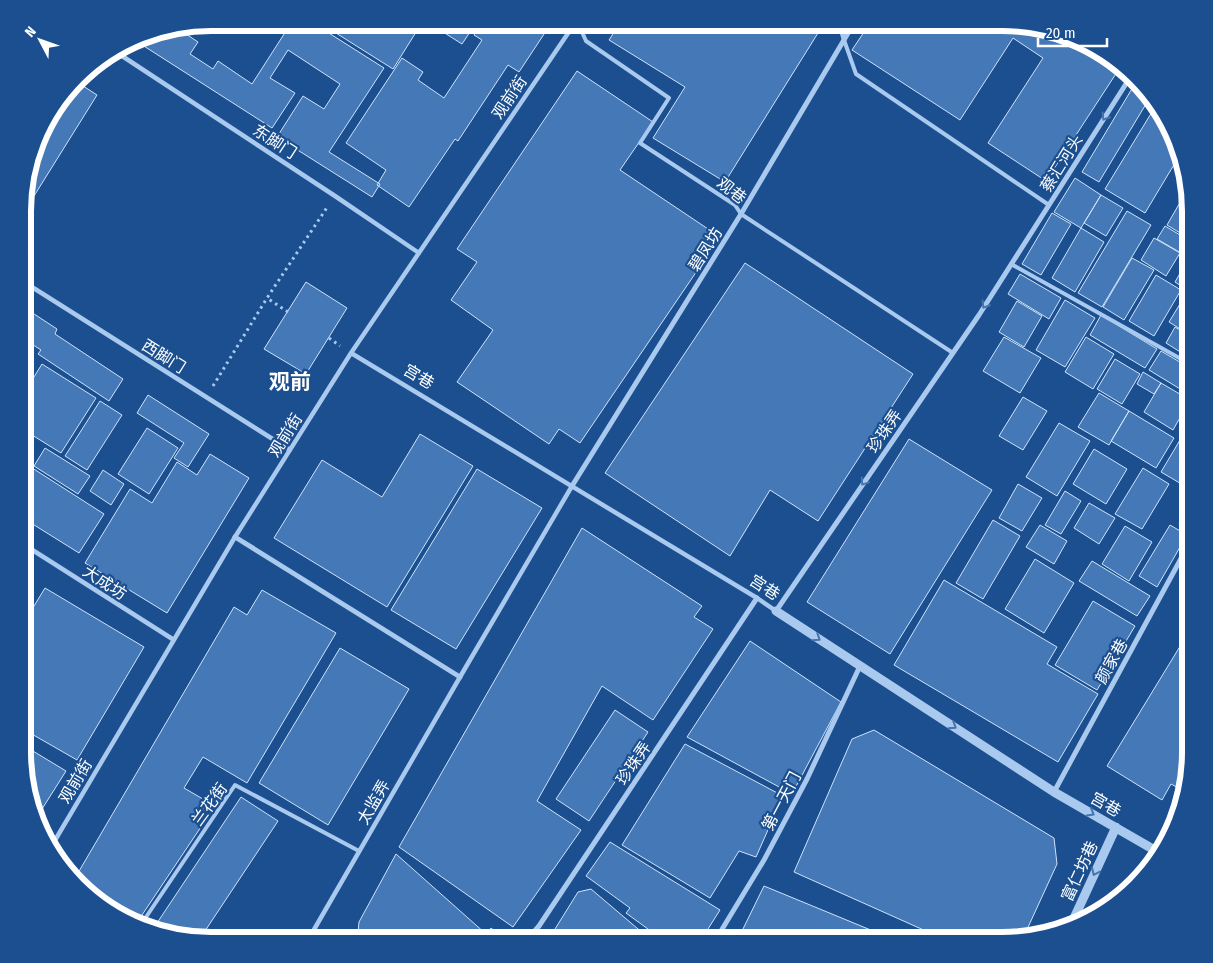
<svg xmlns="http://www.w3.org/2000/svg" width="1213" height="963" font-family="'Fira Sans Condensed','Noto Sans SC',sans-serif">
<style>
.building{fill:#4478b7;stroke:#cfe3fa}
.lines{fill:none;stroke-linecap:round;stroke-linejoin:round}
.path{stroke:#a9c9ee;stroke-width:3;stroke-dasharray:2.5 4;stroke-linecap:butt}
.service{stroke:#a9c9ee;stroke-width:4}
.pedestrian{stroke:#a9c9ee;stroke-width:4.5}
.minor{stroke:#a9c9ee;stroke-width:5}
.tertiary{stroke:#a9c9ee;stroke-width:9}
.oneway{stroke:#4674ac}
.labels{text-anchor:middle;stroke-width:4.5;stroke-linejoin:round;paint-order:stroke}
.street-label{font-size:16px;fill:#fff;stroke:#1b4f8f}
.district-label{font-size:21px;font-weight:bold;fill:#fff;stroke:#1b4f8f}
.rim{fill:none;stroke:#fff;stroke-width:6}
</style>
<rect width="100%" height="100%" fill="#1b4f8f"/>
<path class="building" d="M273 23H313L384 68 329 152 380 184 372 197 277 137 303 96 324 109 340 84 288 50 270 78 295 93 272 128 136 41 150 33 177 28 198 42 190 54 213 69 218 61 252 84 286 31Z
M320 23H407L418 29 393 69Z
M449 23H476L462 44 443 32Z
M482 23H546L550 25 519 72 508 65 458 141 455 139 409 207 377 185 386 170 346 143 402 58 423 72 418 80 444 98 482 40 474 35Z
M620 23H801L818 33 725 182 653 138 685 87 609 40Z
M870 23H1014L1074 37 1121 66 1046 181 988 143 1043 58 1013 38 960 120 852 50Z
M577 71 653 122 620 170 720 237 580 443 559 429 549 444 457 382 493 330 451 300 477 262 457 249Z
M77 82 97 95 24 212V186L48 117Z
M1136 82 1149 99 1099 182 1082 172Z
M1155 107 1171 128 1178 158 1145 213 1105 189Z
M1075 178 1101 195 1081 228 1054 212Z
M1186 192 1190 211V239L1167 225Z
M1101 195 1123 208 1106 236 1084 223Z
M1127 211 1151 225 1102 307 1078 293Z
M1052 213 1071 224 1041 275 1022 264Z
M1165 226 1190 241V253L1188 257 1157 239Z
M1081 228 1104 242 1075 292 1052 278Z
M1154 238 1180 253 1166 276 1141 260Z
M1190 256V292L1175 282Z
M1132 258 1154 270 1124 320 1103 307Z
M745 263 913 374 818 521 770 490 730 556 605 473Z
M1020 274 1061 298 1049 319 1008 294Z
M1156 275 1181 290 1154 336 1129 321Z
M306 282 347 308 306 374 264 349Z
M1186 294 1190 296V335L1169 322Z
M1065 300 1095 318 1065 367 1036 350Z
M1017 301 1042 316 1024 347 999 332Z
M25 308 57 329 55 334 123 379 109 401 38 354 41 350 24 339Z
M1101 315 1157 349 1145 368 1090 335Z
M1175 327 1190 336V346L1185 355 1166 343Z
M1004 337 1041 358 1020 393 983 371Z
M1086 337 1114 354 1093 389 1065 372Z
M1161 351 1190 368V395L1149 370Z
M1115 359 1140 374 1122 404 1097 389Z
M42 364 96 398 61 453 24 430V393Z
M1143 372 1161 383 1154 394 1137 384Z
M1161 383 1190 400 1173 430 1144 412Z
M1099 393 1129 411 1109 445 1078 427Z
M148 395 209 434 188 467 174 458 184 443 137 413Z
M1023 397 1047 411 1023 450 999 436Z
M100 401 122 415 87 470 65 456Z
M1129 411 1174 438 1156 468 1111 441Z
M1059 423 1090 441 1057 496 1026 477Z
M147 428 178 448 149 494 118 474Z
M420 434 473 466 387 607 274 538 322 460 382 497Z
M1183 435 1190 439V489L1161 472Z
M909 439 992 490 890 654 807 602Z
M45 448 90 476 78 494 34 466Z
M1094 449 1127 469 1106 504 1073 484Z
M210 454 249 478 167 613 85 563 130 489 152 503 177 462 197 475Z
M26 464 104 514 79 553 23 518 24 469Z
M1143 468 1169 484 1142 529 1115 514Z
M477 469 542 508 456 649 391 610Z
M103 470 124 484 111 505 90 491Z
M1018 484 1042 498 1022 531 999 518Z
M1065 491 1081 501 1061 534 1045 525Z
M1089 503 1115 518 1099 544 1074 528Z
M1190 505V531L1179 524Z
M993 520 1020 536 983 599 956 583Z
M1040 525 1067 541 1054 564 1026 547Z
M1170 525 1187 535 1157 587 1139 576Z
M1125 526 1152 542 1129 581 1102 564Z
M582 528 702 606 694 617 713 629 653 720 602 686 537 801 581 830 513 927 399 847Z
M1035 559 1074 583 1044 633 1005 609Z
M1092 561 1150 596 1137 616 1079 581Z
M944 580 1057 647 1047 664 1098 694 1058 762 894 665Z
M45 588 144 647 77 760 23 729V624Z
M262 590 336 633 247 783 203 757 184 788 215 806 136 924 87 893 75 878 234 607 247 615Z
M1093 601 1135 626 1097 690 1055 665Z
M1190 630V764L1184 791 1171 784 1162 800 1107 766Z
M750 641 841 702 792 794 687 737Z
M340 648 409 689 328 825 259 783Z
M615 710 648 732 589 821 556 799Z
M874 730 1054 838 1057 864 1024 936 1002 940H946L794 872 852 739Z
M685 744 783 796 756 857 739 851 710 898 622 845Z
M23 745 66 771 37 817 23 764Z
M241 797 278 821 199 940 153 929Z
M610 842 720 910 701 940H663L626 913 630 908 586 876Z
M396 854 486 934 491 928 506 940H360L358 933 359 922Z
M764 886 895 940H756L742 931Z
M591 889 651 940H546L555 929 578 892Z"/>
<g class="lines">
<path class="path" d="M288 312 267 298 328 206
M329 338 340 346
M213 386 267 298"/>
<path class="service" d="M578 23 586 41 669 98 640 143 735 205 741 214 953 353
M844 40 856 74 1049 205
M1011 264 1190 364
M1182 556 1190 561
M140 926 235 785 359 851
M721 931 736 940"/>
<path class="pedestrian" d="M834 23 840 26 844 40
M116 52 335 196 419 253
M24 282 290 450
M351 353 757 598 776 611
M23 544 174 640
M51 847 235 537 351 353 575 23
M308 940 460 677 572 486
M713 940 721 931"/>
<path class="minor" d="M572 486 741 214 854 23
M235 537 460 677
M776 611 979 315 1131 76
M1054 792 1190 542
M721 931 764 860 807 779 860 666
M527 940 539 926 757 598"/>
<path class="tertiary" d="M776 611 1054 792 1158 852
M1070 927 1116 827"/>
</g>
<defs><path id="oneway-chevron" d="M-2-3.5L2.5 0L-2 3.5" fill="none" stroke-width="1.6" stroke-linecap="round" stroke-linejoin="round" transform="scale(1.25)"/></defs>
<g class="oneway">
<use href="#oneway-chevron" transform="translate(1105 117) rotate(122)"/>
<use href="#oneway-chevron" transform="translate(985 305) rotate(122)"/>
<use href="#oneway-chevron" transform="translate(864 482) rotate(124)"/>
<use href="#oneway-chevron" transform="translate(817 638) rotate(33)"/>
<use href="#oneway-chevron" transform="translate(953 726) rotate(33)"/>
<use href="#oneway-chevron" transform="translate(1091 813) rotate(30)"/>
<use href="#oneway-chevron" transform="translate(1095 872) rotate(115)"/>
</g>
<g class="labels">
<g class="street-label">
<text transform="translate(509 97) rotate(-56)" y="6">观前街</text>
<text transform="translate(275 141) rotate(33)" y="6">东脚门</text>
<text transform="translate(1061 163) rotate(-58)" y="6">蔡汇河头</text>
<text transform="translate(732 190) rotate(38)" y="6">观巷</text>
<text transform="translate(705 249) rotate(-58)" y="6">碧凤坊</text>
<text transform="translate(164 356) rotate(32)" y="6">西脚门</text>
<text transform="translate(419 376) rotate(31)" y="6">宫巷</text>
<text transform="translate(884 431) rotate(-56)" y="6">珍珠弄</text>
<text transform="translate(285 435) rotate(-58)" y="6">观前街</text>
<text transform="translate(105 582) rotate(33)" y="6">大成坊</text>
<text transform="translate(765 587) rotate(33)" y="6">宫巷</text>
<text transform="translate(1111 661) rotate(-61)" y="6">颜家巷</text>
<text transform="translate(633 763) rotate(-56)" y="6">珍珠弄</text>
<text transform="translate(75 781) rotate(-59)" y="6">观前街</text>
<text transform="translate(781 801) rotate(-62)" y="6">第一天门</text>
<text transform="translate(373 802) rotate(-60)" y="6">太监弄</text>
<text transform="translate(209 804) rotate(-54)" y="6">兰花街</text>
<text transform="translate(1106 804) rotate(30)" y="6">宫巷</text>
<text transform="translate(1079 871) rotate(-65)" y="6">富仁坊巷</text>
</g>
<g class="district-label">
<text x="290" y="389">观前</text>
</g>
</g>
<path d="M0 0H1213V963H0ZM211 31H1002A180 180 0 0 1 1182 211V752A180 180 0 0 1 1002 932H211A180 180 0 0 1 31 752V211A180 180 0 0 1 211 31Z" fill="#1b4f8f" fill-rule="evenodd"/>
<path class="rim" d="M211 31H1002A180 180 0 0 1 1182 211V752A180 180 0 0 1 1002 932H211A180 180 0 0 1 31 752V211A180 180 0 0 1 211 31Z"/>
<g transform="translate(40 40) rotate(311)" stroke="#1b4f8f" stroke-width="4" paint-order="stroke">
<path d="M0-4L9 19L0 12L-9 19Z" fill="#ffffff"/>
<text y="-8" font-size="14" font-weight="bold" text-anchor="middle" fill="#ffffff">N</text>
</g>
<path d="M1038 38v8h69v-8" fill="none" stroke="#ffffff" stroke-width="2.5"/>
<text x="1046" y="38" font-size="15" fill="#ffffff" stroke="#1b4f8f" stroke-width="4" paint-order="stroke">20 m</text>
</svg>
